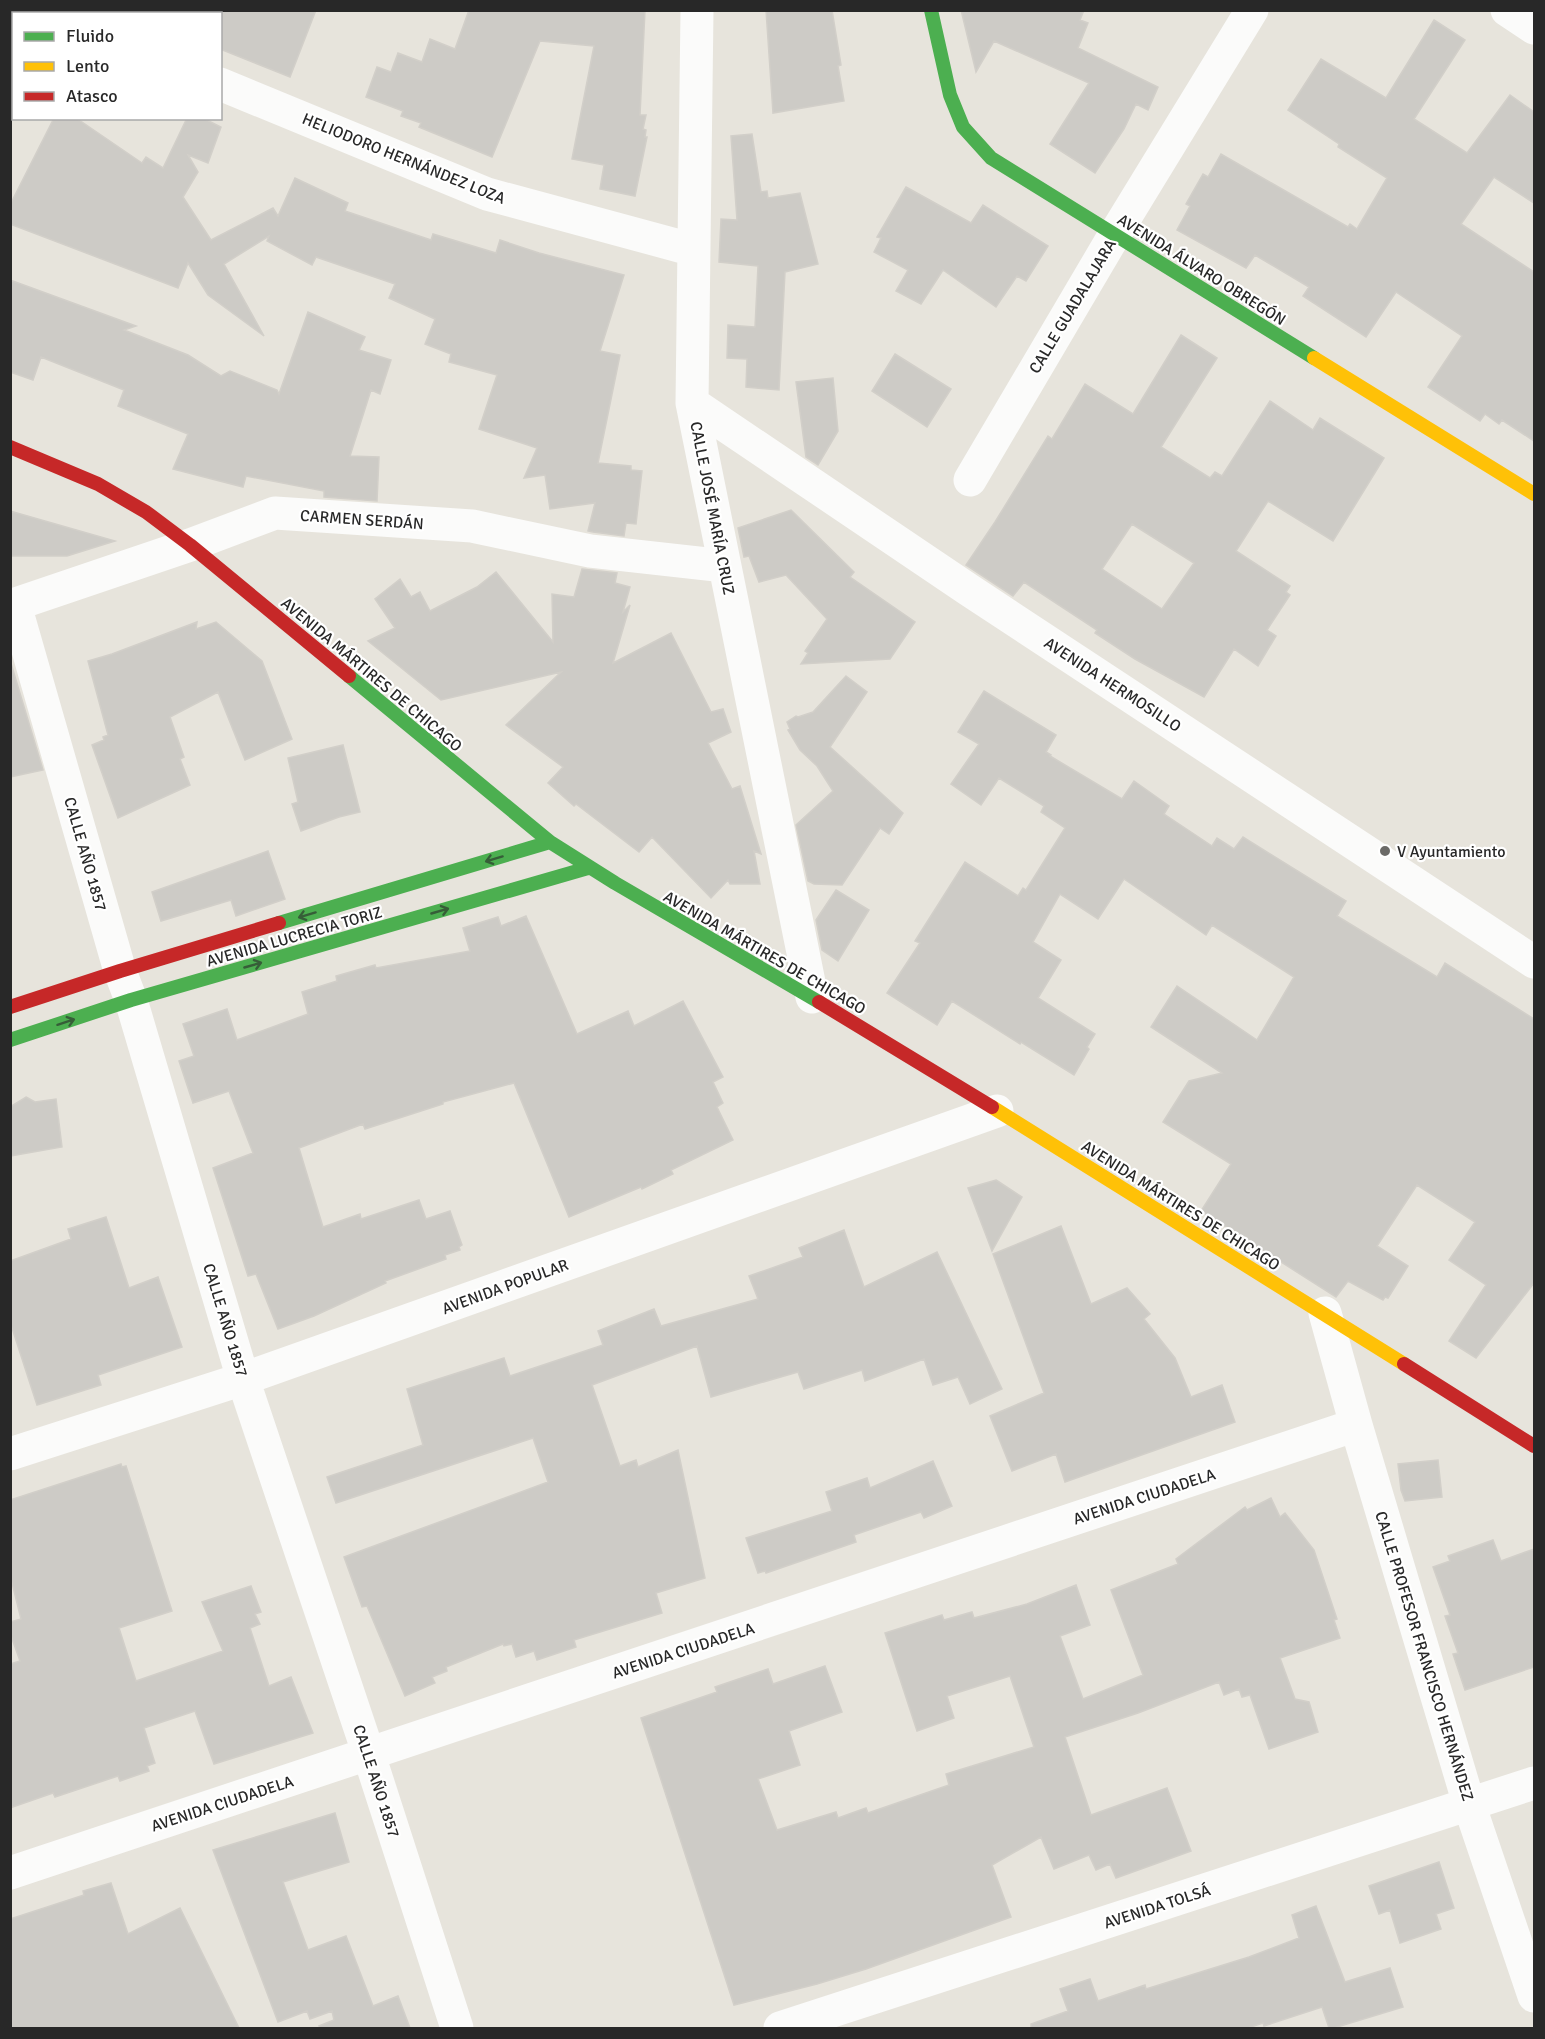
<svg xmlns="http://www.w3.org/2000/svg" width="1545" height="2039" font-family="Signika,sans-serif">
<style>
.building{fill:#cdcbc6;stroke:#d2cfc9;stroke-width:1.5;fill-rule:evenodd}
.lines{fill:none;stroke-linecap:round;stroke-linejoin:round}
.street{stroke:#fbfbfa;stroke-width:33}
.fast{stroke:#4caf50;stroke-width:14}
.slow{stroke:#ffc107;stroke-width:14}
.jam{stroke:#c62828;stroke-width:14}
.oneway{stroke:#365e38}
.poi-dot{fill:#6b6a67;stroke:#fff;stroke-width:2}
.labels{text-anchor:middle;stroke-width:4.5;stroke-linejoin:round;paint-order:stroke}
.street-label{font-size:16px;fill:#282828;stroke:#fff}
.poi-label{font-size:16px;fill:#282828;stroke:#fff;text-anchor:start}
</style>
<rect width="100%" height="100%" fill="#e7e4dc"/>
<path class="building" d="M220 10H316L290 77 220 49Z
M469 10H645L640 115H646L643 129 646 130 645 137H647L635 196 600 189 604 165 572 159 594 46 540 41 492 157 419 127 421 123 401 116 403 111 366 97 377 67 391 72 398 53 422 62 430 39 455 49Z
M766 10H832L841 65 838 66 844 101 773 113Z
M961 10H1084L1080 20 1088 23 1078 48 1158 87 1148 110 1136 104 1124 129 1095 173 1050 144 1089 83 994 41 976 72Z
M1434 20 1465 40 1414 119 1467 153 1510 95 1534 112V203L1494 177 1461 224 1534 272V441L1502 420 1499 424 1485 414 1480 421 1428 387 1462 336 1396 292 1366 337 1303 296 1309 287 1255 255 1246 268 1177 230 1190 206 1186 204 1203 174 1208 177 1221 154 1348 227 1350 224 1357 229 1387 178 1338 147 1339 144 1288 110 1321 59 1386 98Z
M54 118H76L142 163 146 157 163 168 187 118H203L221 127 208 163 188 155 198 172 183 197 211 240 273 208 278 216 295 178 348 203 345 211 431 240 433 234 496 253 500 240 539 253 624 275 600 351 620 355 598 463 631 466V470L642 471 636 524 626 523 624 536 593 532 588 531 595 503 550 509 545 475 524 478 537 448 479 429 497 375 449 362 451 354 425 344 435 319 389 298 395 284 316 257 312 265 267 241 269 236 224 264 264 336 208 295 188 263 178 288 10 224V205Z
M752 134 761 192 767 191 768 198 800 193 818 264 785 272 779 390 746 387 747 359 727 358 728 325 755 327 758 266 719 262 721 219 737 220 731 136Z
M906 187 971 223 983 205 1048 246 1026 281 1017 276 996 307 943 270 921 304 896 291 908 270 874 252 881 238 877 237Z
M10 280 136 326 124 330 188 355 221 376 230 371 277 390 279 394 308 312 365 337 359 350 391 360 380 394 371 390 350 456 379 457 377 501 324 497V491L246 476 243 487 173 469 188 434 118 406 124 390 41 357 33 380 10 372Z
M1181 335 1217 358 1161 447 1210 478 1215 472 1222 476 1270 401 1313 430 1320 418 1384 458 1333 541 1268 501 1236 551 1290 586 1286 592 1290 595 1267 630 1276 636 1258 666 1234 649 1204 697 1135 659 1095 633 1097 630 1024 582 1013 596 966 565 995 522 1048 436 1052 439 1085 384 1133 414ZM1132 524 1194 563 1162 609 1102 569Z
M895 354 951 389 927 427 872 391Z
M833 378 838 431 818 465 806 457 796 382Z
M791 510 854 572 850 577 915 622 890 659 801 664 808 653 805 651 827 619 786 575 759 582 749 556 744 557 738 528Z
M10 511 115 541 67 556H10Z
M582 569 617 573 615 583 630 587 623 612 630 605 613 663 671 633 711 712 723 709 731 732 708 743 732 789 740 786 761 854 754 851 760 884H730L728 880 711 898 652 837 639 852 576 804 574 806 548 783 563 767 506 725 561 672 441 700 368 641 395 628 375 599 400 579 411 597 420 592 430 611 477 587 496 572 553 642 552 594 574 597Z
M197 622 196 629 216 622 262 661 292 739 245 760 218 692 170 717 184 757 180 759 190 785 118 818 92 745 104 740 103 737 108 735 88 661 112 654Z
M10 660 43 770 10 777Z
M846 676 867 692 830 747 903 813 889 834 880 828 842 885 814 884 808 881 796 825 833 791 817 766 800 750 788 730 790 729 787 722 796 716 798 717 813 712Z
M984 691 1056 735 1046 752 1051 755 1050 756 1122 799 1134 781 1169 806 1164 814 1212 846 1217 838 1234 849 1243 837 1346 901 1337 916 1437 977 1445 963 1534 1019V1283L1476 1358 1449 1341 1486 1285 1449 1260 1475 1222 1417 1185 1377 1246 1408 1266 1388 1298 1385 1297 1383 1300 1348 1281 1336 1297 1201 1211 1231 1164 1163 1122 1189 1081 1222 1073 1151 1027 1177 986 1257 1040 1294 977 1212 925 1206 935 1124 879 1098 919 1060 894 1033 942 1061 960 1038 998 1095 1034 1087 1047 1089 1049 1074 1075 1021 1042 1020 1044 952 1001 937 1025 887 993 920 943 915 941 965 862 1018 896 1023 888 1026 890 1065 828 1041 812 1044 806 999 778 981 805 951 784 979 744 958 732Z
M343 745 360 812 339 817 301 831 292 804 298 802 288 758Z
M268 851 285 899 236 916 231 900 161 921 152 892Z
M836 890 869 910 838 961 822 950 816 920Z
M526 916 577 1034 628 1011 634 1026 683 1001 723 1077 713 1082 723 1103 717 1107 733 1140 671 1170 673 1174 642 1189 641 1187 569 1217 514 1083 443 1102V1104L365 1129 363 1124 299 1148 323 1227 360 1214 361 1219 419 1200 426 1219 450 1211 462 1245 459 1247 460 1250 445 1255 446 1259 385 1281 386 1283 314 1316 278 1329 256 1274 248 1276 213 1168 253 1153 229 1091 193 1103 179 1061 194 1056 183 1024 227 1009 237 1040 308 1014 302 992 337 981 336 976 375 965 376 968 470 951 463 928 498 917 501 926Z
M26 1097 35 1102 56 1099 62 1147 10 1156V1107Z
M996 1180 1022 1197 992 1251 968 1188Z
M106 1217 129 1288 158 1277 182 1347 98 1375 101 1385 37 1405 10 1322V1261L71 1239 68 1229Z
M1061 1226 1091 1304 1127 1288 1150 1314 1144 1319 1175 1358 1191 1397 1222 1385 1235 1422 1065 1482 1056 1454 1012 1471 990 1416 1044 1393 993 1254Z
M844 1230 864 1287 937 1252 1002 1389 970 1404 958 1377 933 1385 924 1359 865 1381 862 1370 804 1389 798 1372 711 1397 697 1346 592 1385 620 1466 636 1460 638 1467 678 1450 705 1578 656 1593 662 1613 574 1640 576 1647 537 1660 534 1651 516 1657 512 1644 504 1646 503 1644 446 1667 447 1671 432 1677 435 1683 405 1696 367 1606 362 1607 344 1557 548 1482 533 1438 336 1503 327 1477 423 1445 407 1389 504 1358 510 1376 603 1345 598 1331 654 1309 661 1326 758 1299 749 1276 803 1257 799 1248Z
M1438 1460 1442 1497 1405 1501 1401 1490 1398 1464Z
M933 1461 952 1506 924 1518 921 1512 854 1535 856 1542 766 1573 765 1571 758 1573 746 1538 832 1511 826 1492 867 1478 870 1488Z
M121 1464 122 1467 126 1466 172 1611 119 1628 136 1681 223 1651 202 1602 251 1586 261 1612 255 1614 260 1624 250 1628 269 1686 291 1677 313 1733 214 1764 195 1711 144 1728 155 1763 147 1766 149 1771 120 1781 118 1776 55 1797 53 1793 10 1808V1664L20 1661 10 1633V1622L21 1619 10 1575V1500Z
M1271 1498 1280 1517 1285 1513 1314 1550 1337 1619 1334 1620 1340 1638 1280 1658 1295 1699 1309 1702 1318 1732 1269 1749 1250 1695 1242 1697 1239 1689 1224 1695 1219 1682 1138 1713 1065 1737 1091 1815 1167 1788 1191 1851 1116 1878 1110 1864 1096 1870 1089 1855 1054 1869 1041 1837 992 1865 1011 1917 866 1969 817 1984 734 2005 641 1718 717 1692 715 1687 768 1669 773 1684 825 1666 842 1712 789 1731 800 1765 758 1779 777 1830 836 1812 838 1818 866 1808 868 1813 949 1785 946 1774 1034 1747 1010 1676 947 1696 954 1718 917 1731 885 1633 942 1615 944 1620 972 1612 974 1618 1027 1604 1076 1585 1090 1625 1060 1636 1083 1699 1143 1675 1111 1590 1178 1564 1176 1559 1245 1507 1247 1510Z
M1493 1540 1501 1561 1534 1549V1667L1465 1690 1453 1654 1458 1653 1445 1616 1450 1615 1433 1567 1450 1561 1448 1556Z
M335 1813 349 1862 283 1882 308 1950 346 1936 373 2006 398 1996 410 2028H320L319 2026 334 2020 332 2011 310 2019 307 2011 278 2022 213 1850Z
M1439 1862 1454 1908 1436 1914 1441 1929 1400 1943 1390 1910 1379 1914 1369 1886Z
M111 1883 128 1934 180 1908 239 2028H10V1919L84 1895 83 1891Z
M1316 1906 1345 1982 1390 1968 1403 2007 1334 2028H1329L1322 2007 1264 2026 1263 2023 1248 2028H1031V2024L1068 2011 1060 1989 1090 1979 1098 2001 1145 1985 1146 1989 1249 1957 1299 1938 1292 1915Z"/>
<g class="lines">
<path class="street" d="M45 10 52 14
M697 10 692 403 812 997
M1507 10 1534 28
M220 84 487 194 694 250
M692 403 969 590 1534 962
M970 480 1115 234 1252 10
M15 605 120 971 131 1000 243 1379 369 1755 457 2028
M10 606 190 545 275 513 472 526 590 551 725 566
M1325 1313 1356 1425 1469 1804 1534 1996
M10 1454 243 1379 997 1111
M10 1873 1356 1425
M780 2028 1534 1783"/>
<path class="fast" d="M931 10 950 95 963 127 991 158 1314 358
M349 676 550 842 615 883 819 1002
M279 923 550 842
M10 1040 131 1000 588 868"/>
<path class="slow" d="M1314 358 1534 494
M992 1107 1404 1364"/>
<path class="jam" d="M10 447 98 484 146 512 190 545 349 676
M819 1002 992 1107
M10 1007 120 971 279 923
M1404 1364 1534 1446"/>
</g>
<defs><path id="oneway-shaft" d="M-6 0H5M1.5-3L5.5 0L1.5 3" fill="none" stroke-width="1.6" stroke-linecap="round" stroke-linejoin="round" transform="scale(1.5)"/></defs>
<g class="oneway">
<use href="#oneway-shaft" transform="translate(494 859) rotate(163)"/>
<use href="#oneway-shaft" transform="translate(440 911) rotate(-16)"/>
<use href="#oneway-shaft" transform="translate(307 915) rotate(163)"/>
<use href="#oneway-shaft" transform="translate(253 965) rotate(-16)"/>
<use href="#oneway-shaft" transform="translate(66 1022) rotate(-18)"/>
</g>
<circle class="poi-dot" cx="1385" cy="851" r="6"/>
<g class="labels">
<g class="street-label">
<text transform="translate(404 158) rotate(22)" y="6">HELIODORO HERNÁNDEZ LOZA</text>
<text transform="translate(1202 269) rotate(32)" y="6">AVENIDA ÁLVARO OBREGÓN</text>
<text transform="translate(1072 306) rotate(-59)" y="6">CALLE GUADALAJARA</text>
<text transform="translate(713 508) rotate(79)" y="6">CALLE JOSÉ MARÍA CRUZ</text>
<text transform="translate(362 519) rotate(4)" y="6">CARMEN SERDÁN</text>
<text transform="translate(372 674) rotate(40)" y="6">AVENIDA MÁRTIRES DE CHICAGO</text>
<text transform="translate(1113 684) rotate(33)" y="6">AVENIDA HERMOSILLO</text>
<text transform="translate(86 854) rotate(74)" y="6">CALLE AÑO 1857</text>
<text transform="translate(294 936) rotate(-16)" y="6">AVENIDA LUCRECIA TORIZ</text>
<text transform="translate(765 952) rotate(30)" y="6">AVENIDA MÁRTIRES DE CHICAGO</text>
<text transform="translate(1181 1205) rotate(32)" y="6">AVENIDA MÁRTIRES DE CHICAGO</text>
<text transform="translate(505 1286) rotate(-20)" y="6">AVENIDA POPULAR</text>
<text transform="translate(226 1320) rotate(73)" y="6">CALLE AÑO 1857</text>
<text transform="translate(1144 1496) rotate(-18)" y="6">AVENIDA CIUDADELA</text>
<text transform="translate(683 1650) rotate(-18)" y="6">AVENIDA CIUDADELA</text>
<text transform="translate(1425 1656) rotate(73)" y="6">CALLE PROFESOR FRANCISCO HERNÁNDEZ</text>
<text transform="translate(377 1781) rotate(72)" y="6">CALLE AÑO 1857</text>
<text transform="translate(222 1803) rotate(-18)" y="6">AVENIDA CIUDADELA</text>
<text transform="translate(1157 1906) rotate(-18)" y="6">AVENIDA TOLSÁ</text>
</g>
<g class="poi-label">
<text x="1397" y="857">V Ayuntamiento</text>
</g>
</g>
<rect width="1545" height="2039" fill="none" stroke="#282828" stroke-width="24"/>
<rect x="12" y="12" width="210" height="108" fill="#ffffff" stroke="#a9a9a9" stroke-width="1.5"/>
<rect x="24" y="32" width="30" height="9" fill="#4caf50" stroke="#a9a9a9" stroke-width="1.5"/>
<text x="66" y="42" font-size="18" fill="#282828">Fluido</text>
<rect x="24" y="62" width="30" height="9" fill="#ffc107" stroke="#a9a9a9" stroke-width="1.5"/>
<text x="66" y="72" font-size="18" fill="#282828">Lento</text>
<rect x="24" y="92" width="30" height="9" fill="#c62828" stroke="#a9a9a9" stroke-width="1.5"/>
<text x="66" y="102" font-size="18" fill="#282828">Atasco</text>
</svg>
